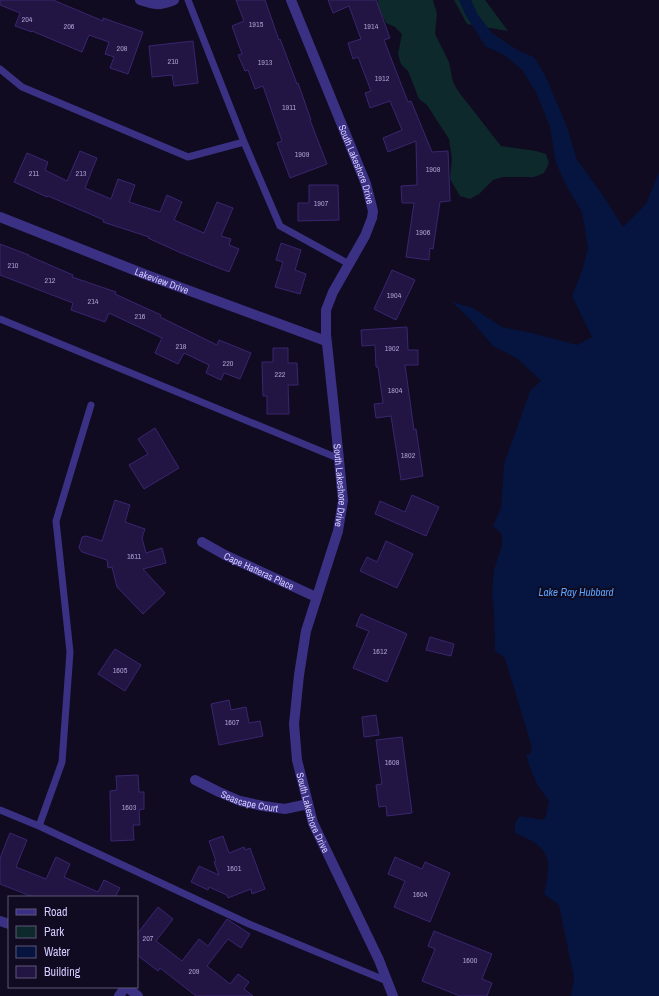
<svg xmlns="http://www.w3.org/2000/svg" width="659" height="996" font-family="'Archivo Narrow',sans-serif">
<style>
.green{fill:#0d292b}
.water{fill:#05153f}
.building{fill:#221543;stroke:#3a2571}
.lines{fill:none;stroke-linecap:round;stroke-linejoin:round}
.service{stroke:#3b3184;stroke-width:7}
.minor{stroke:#3b3184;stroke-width:10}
.labels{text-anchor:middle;stroke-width:4;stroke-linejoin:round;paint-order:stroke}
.number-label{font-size:8px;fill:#a89dd0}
.street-label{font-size:10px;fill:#d4caff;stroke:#100b20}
.water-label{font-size:11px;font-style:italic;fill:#58a4ff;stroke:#100b20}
</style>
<rect width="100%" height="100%" fill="#100b20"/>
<path class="green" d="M378 0H433L437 14 435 34 449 62 453 82 458 91 501 146 536 151 546 154 549 163 544 173 534 177H503L493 180 479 194 470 199 460 196 450 179 452 159 449 139 427 105 419 99 408 71 401 64 398 54 402 34 395 27 386 23 377 5Z
M454 0H485L508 31 467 24Z"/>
<path class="water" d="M459 0H471L478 15 492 33 519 51 534 57 545 75 567 127 577 160 602 194 623 227 646 204 659 172V996H571L574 978 559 905 544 894C548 875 554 855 535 843 529 839 522 836 515 833V823L520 816 543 820 546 816 549 801 538 786 532 773 526 755 530 754 532 748 505 658 495 651 494 610 492 594 494 570 502 545V534L493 526 501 508 504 464 530 391 541 381 518 359 493 346 470 319 452 302 473 308 502 327 532 333 577 345 592 337 572 296 582 271 588 248 582 212 567 187 556 163 550 127 536 92 522 70 504 55 485 46 465 14Z"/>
<path class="building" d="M0 0H53L103 21V18L143 32 128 74 110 68 114 57 105 54 109 42 89 35 82 52 32 31V32L15 26 20 13 0 5Z
M236 0H265L279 40 280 39 297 84 298 83 311 120H310L327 164 290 178 277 143 282 141 263 86 255 89 248 70 245 71 238 55 242 54 232 26 244 21Z
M328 0H376L390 38 384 40 408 102 411 101 432 152 448 151 450 201 440 202 433 249 430 248 429 260 406 257 414 203H402L401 186 417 185 416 141 388 152 383 138 402 130 390 101 370 108 365 93 371 91 358 57 353 59 348 43 361 39 349 6 333 13Z
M193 41 198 83 174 86 172 75 152 77 149 46Z
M80 151 97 158 85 188 111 199 118 179 135 185 129 202 160 212 167 195 182 202 174 220 204 233 217 202 233 208 221 236 231 239 229 245 239 249 229 272 181 253 148 238 149 237 103 222 104 220 48 196 47 197 14 182 27 153 48 162 45 170 67 181Z
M309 185H338L339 220 298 221V203H309Z
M281 243 301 250 295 270 306 274 300 294 275 287 283 262 276 260Z
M0 244 29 255V256L73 275 72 277 116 292 115 294 161 315 160 317 217 345 219 340 251 353 240 379 224 373 221 380 206 373 209 365 184 353 178 364 155 353 162 338 109 313 105 322 71 310 73 303 0 275Z
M392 270 415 280 396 320 374 309Z
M407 327 408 350H418V365H405L414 430 416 429 423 476 401 480 391 416 376 418 374 404 383 403 378 367H376L375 345 362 346 361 330Z
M273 348H288V363H297L298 385H288L289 414H267V396H263L262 362H273Z
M155 428 179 468 144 489 129 465 148 454 138 439Z
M412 495 439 507 426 536 375 514 380 501 405 512Z
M115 500 130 505 125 522 145 529 142 538 146 553 162 548 166 563 143 569 165 593 143 614 117 587 112 567 108 568 107 560 82 552 79 548 82 537 86 536 102 541Z
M386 541 413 554 397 588 360 571 367 557 377 562Z
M361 614 407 634 387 682 353 668 369 631 356 626Z
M430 637 454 644 451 656 426 650Z
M115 649 141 665 125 691 98 674Z
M229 700 231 710 246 707 249 723 260 721 263 736 219 745 211 704Z
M376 715 379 735 364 737 362 717Z
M402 737 412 813 387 816 386 806 379 807 376 785 382 784 376 740Z
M138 775 139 792H144V809L139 810 140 825H133L134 840 111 841 110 791 117 790 116 776Z
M10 833 27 840 16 867 46 879 56 857 70 864 64 877 98 892 104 880 120 888 115 897H33L0 884V858Z
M223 836 229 853 244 847 245 850 250 848 265 889 252 894 251 889 228 898 227 895 209 887 208 890 191 882 199 866 219 875 214 862 216 861 209 841Z
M395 857 422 869 425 862 450 873 430 922 394 907 405 881 388 874Z
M158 907 173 919 156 941 182 961 199 939 208 946 227 919 250 934 241 948 228 939 207 966 230 984 238 974 249 982 244 989 253 996H196L160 968 158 971 137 955V934Z
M434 931 492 954 482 979 492 983 487 996H460L422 981 435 949 428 946Z"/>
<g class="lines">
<path class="service" d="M188 0 244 142 280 226 349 264
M0 69 22 87 188 157 244 142
M0 319 340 459
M0 810 39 826 249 924 387 981
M39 826 62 762 70 652 56 521 91 405"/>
<g class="minor">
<path d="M140 0C155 5 159 6 174 0"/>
<path id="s1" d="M291 0 366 184 373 211 372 218 365 236 333 292 326 310V334L335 419 343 501 338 531 306 631 299 675 294 724 297 760 313 823 379 960 393 996"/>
<path id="s2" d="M0 217 144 274 326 341"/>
<path id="s3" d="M202 542 225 555 316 597"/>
<path id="s4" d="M195 780 219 792 240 801 263 806 285 809 308 804"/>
<path d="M0 921 9 924"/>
<path d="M127 987 138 996"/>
<path d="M119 996 125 987"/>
</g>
</g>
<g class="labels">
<g class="number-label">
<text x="27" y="22">204</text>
<text x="256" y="27">1915</text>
<text x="69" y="29">206</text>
<text x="371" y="29">1914</text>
<text x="122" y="51">208</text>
<text x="173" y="64">210</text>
<text x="265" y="65">1913</text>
<text x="382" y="81">1912</text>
<text x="289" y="110">1911</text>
<text x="302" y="157">1909</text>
<text x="433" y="172">1908</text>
<text x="34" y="176">211</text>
<text x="81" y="176">213</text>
<text x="321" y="206">1907</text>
<text x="423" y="235">1906</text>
<text x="13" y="268">210</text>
<text x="50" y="283">212</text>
<text x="394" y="298">1904</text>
<text x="93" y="304">214</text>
<text x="140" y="319">216</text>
<text x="181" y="349">218</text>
<text x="392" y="351">1902</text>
<text x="228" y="366">220</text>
<text x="280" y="377">222</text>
<text x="395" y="393">1804</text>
<text x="408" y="458">1802</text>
<text x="134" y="559">1611</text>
<text x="380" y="654">1612</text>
<text x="120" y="673">1605</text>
<text x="232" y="725">1607</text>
<text x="392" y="765">1608</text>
<text x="129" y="810">1603</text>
<text x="234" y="871">1601</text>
<text x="420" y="897">1604</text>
<text x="148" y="941">207</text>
<text x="470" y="963">1600</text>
<text x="194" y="974">209</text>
</g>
<g class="street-label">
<text dy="4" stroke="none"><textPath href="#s1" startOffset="177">South Lakeshore Drive</textPath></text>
<text dy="4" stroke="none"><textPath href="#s2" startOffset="174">Lakeview Drive</textPath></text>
<text dy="4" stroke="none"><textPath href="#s1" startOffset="513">South Lakeshore Drive</textPath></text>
<text dy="4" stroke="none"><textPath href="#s3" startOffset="64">Cape Hatteras Place</textPath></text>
<text dy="4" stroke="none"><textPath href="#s4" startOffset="59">Seascape Court</textPath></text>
<text dy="4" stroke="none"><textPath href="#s1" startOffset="849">South Lakeshore Drive</textPath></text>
</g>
<g class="water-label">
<text x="576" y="596">Lake Ray Hubbard</text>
</g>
</g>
<rect x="8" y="896" width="130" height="92" fill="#100b20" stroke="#5e5779"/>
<rect x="16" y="909" width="20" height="6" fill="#3b3184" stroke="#5e5779"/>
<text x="44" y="916" font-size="12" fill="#d4caff">Road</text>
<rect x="16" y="926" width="20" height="12" fill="#0d292b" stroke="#5e5779"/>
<text x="44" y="936" font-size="12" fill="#d4caff">Park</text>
<rect x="16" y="946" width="20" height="12" fill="#05153f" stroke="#5e5779"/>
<text x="44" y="956" font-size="12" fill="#d4caff">Water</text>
<rect x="16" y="966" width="20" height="12" fill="#221543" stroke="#5e5779"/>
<text x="44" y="976" font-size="12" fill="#d4caff">Building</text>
</svg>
